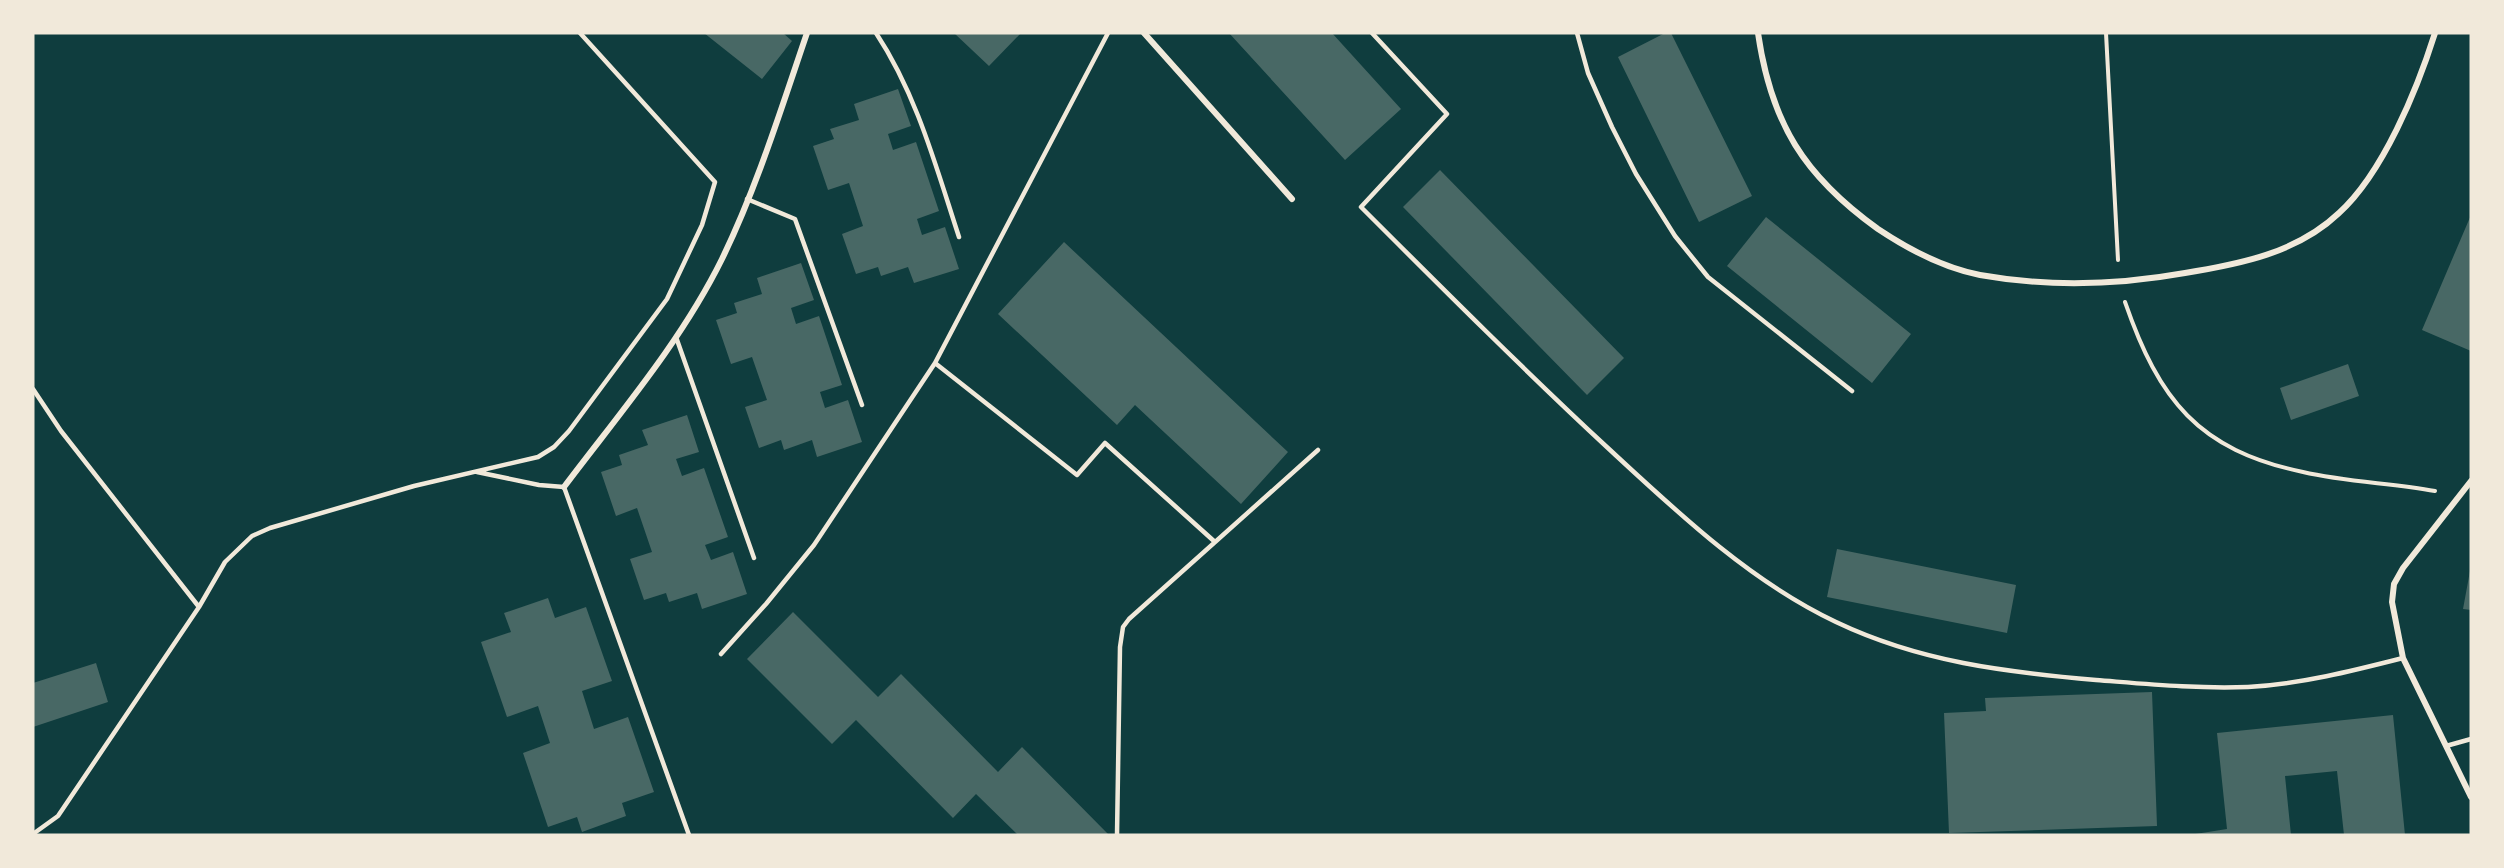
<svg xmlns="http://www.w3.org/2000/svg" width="2504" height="868" font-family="Quicksand,sans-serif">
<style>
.building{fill:#486865}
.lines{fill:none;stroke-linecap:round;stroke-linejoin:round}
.path{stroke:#f1e9da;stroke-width:4}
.service{stroke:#f1e9da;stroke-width:4.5}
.minor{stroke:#f1e9da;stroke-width:6}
</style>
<rect width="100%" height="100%" fill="#0f3d3e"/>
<path class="building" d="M704 33H783L792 41 762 79Z
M954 33H1021L989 66Z
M1229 33H1332L1401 109 1345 160Z
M1665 33H1671L1752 196 1699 222 1618 57Z
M898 89 911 126 888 134 893 150 916 142 939 211 917 219 922 235 945 227 959 269 914 283 908 267 881 276 878 267 856 274 842 234 863 226 849 183 828 190 813 146 834 139 830 129 859 120 854 104Z
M1440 170 1624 358 1587 395 1403 207Z
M2471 215V351L2422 330Z
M1766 217 1911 334 1872 383 1727 266Z
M1064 242 1288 452 1241 504 1135 405 1117 425 998 314Z
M801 263 814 300 791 308 796 324 819 316 842 385 820 392 825 408 848 400 862 442 817 457 812 440 784 450 781 440 759 448 745 407 767 400 752 357 731 364 716 320 737 313 734 303 762 294 757 278Z
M2348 364 2359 396 2291 420 2280 388Z
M687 415 699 452 676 459 682 476 704 468 728 537 705 545 711 560 733 552 747 594 702 609 697 593 669 602 666 593 644 600 630 559 652 552 637 508 616 516 601 472 622 465 619 455 648 445 642 430Z
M1837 549 2016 585 2007 633 1827 597Z
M2470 571H2471V610L2463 609Z
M548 598 555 618 586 607 612 681 582 691 594 729 628 717 654 792 622 803 626 816 582 832 577 817 548 827 523 753 550 743 538 706 507 717 481 642 511 632 504 613Z
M793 612 878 697 901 674 998 772 1022 747 1109 835H1018L976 794 953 818 856 720 832 744 747 659Z
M96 663 108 702 33 727V683Z
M2152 692 2157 826 1949 833 1944 713 1986 711 1985 698Z
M2393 715 2405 835H2344L2337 771 2285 776 2291 835H2189L2227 829 2217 733Z"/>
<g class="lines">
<path class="path" d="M2106 33 2118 260
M2125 302C2159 400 2198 450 2303 472 2346 482 2391 483 2435 491"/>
<path class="service" d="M876 33C917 95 936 167 959 237
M1372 33 1447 114 1361 207C1443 289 1525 371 1609 449 1678 513 1751 582 1836 622 1920 662 2005 672 2096 680 2147 684 2197 689 2248 687 2301 684 2352 671 2403 658
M1577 33 1588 73 1612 127 1636 174 1675 236 1708 277 1852 391
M747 199 795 219 862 405
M676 337 754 558
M935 363 1108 33
M33 389 61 431 199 607
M477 472 539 485 564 487 689 835
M721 654 766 604 814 545 935 363 1077 475 1105 443 1215 542
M2446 746 2471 739
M33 834 58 816 199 607 225 562 252 536 270 528 414 486 538 457 554 447 569 431 667 299 702 225 715 182 580 33
M1117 835 1120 647 1123 627 1129 619 1318 450"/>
<path class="minor" d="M1144 33 1292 199
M1758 33C1771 123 1804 176 1878 229 1908 249 1944 268 1980 275 2047 287 2118 285 2185 273 2240 264 2297 253 2339 213 2383 173 2417 90 2435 33
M2471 481 2403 568 2394 584 2392 602 2403 658 2471 797
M564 487C619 414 681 342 722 259 757 187 781 109 807 33"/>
</g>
<rect width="2504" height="868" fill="none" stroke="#f1e9da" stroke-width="69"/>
</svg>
